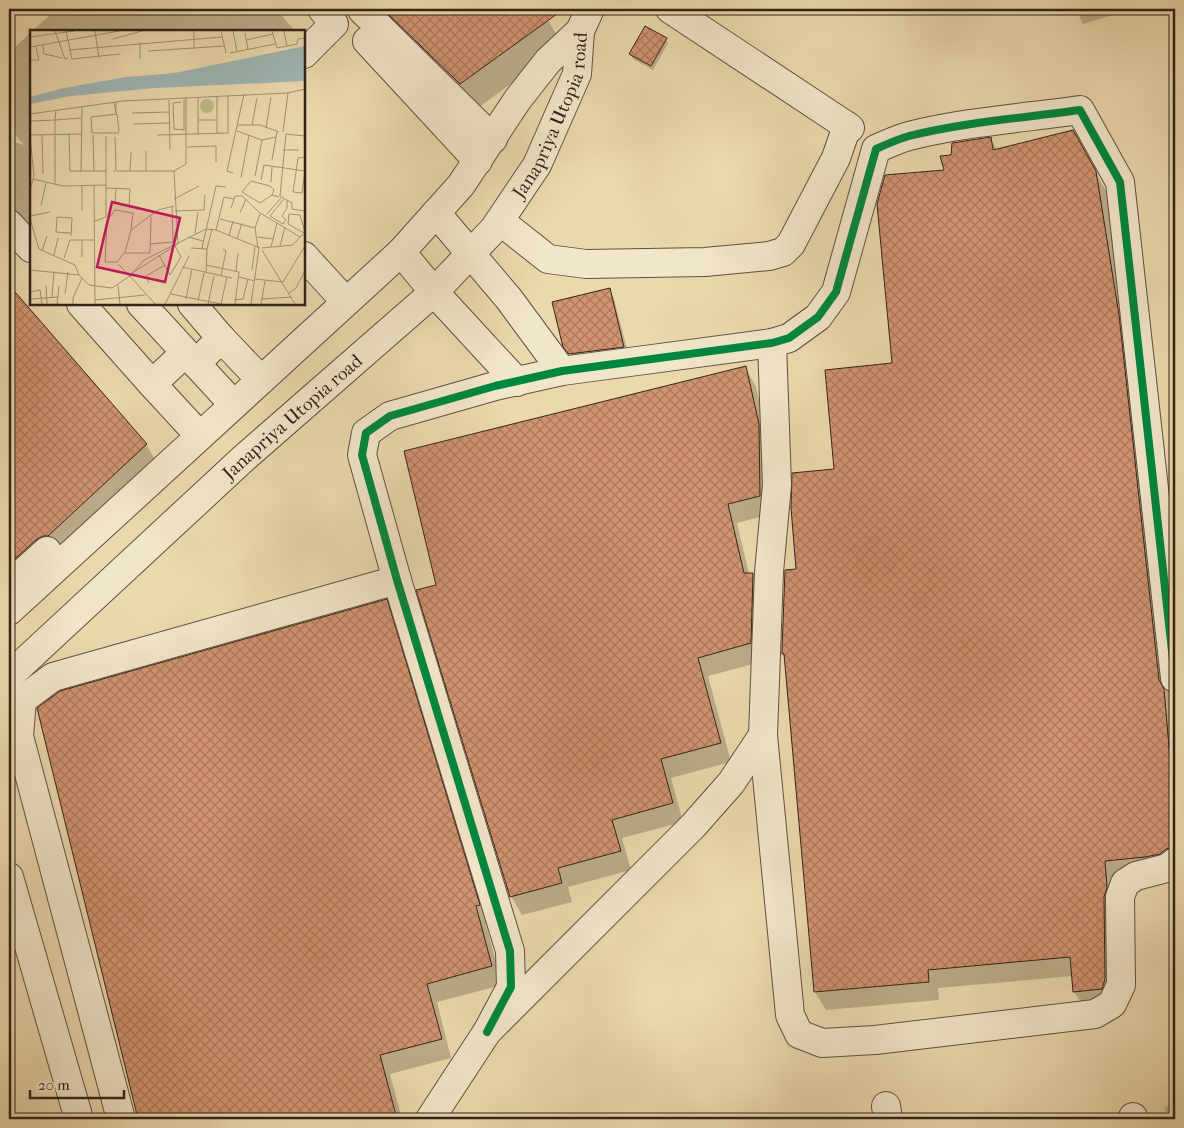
<svg xmlns="http://www.w3.org/2000/svg" width="1184" height="1128" font-family="'IM FELL French Canon',serif">
<style>
.shadow{fill:#0003}
.building{fill:url(#building-cross-hatch);stroke:#32231c}
.lines{fill:none;stroke-linecap:round;stroke-linejoin:round}
.minor-casing{stroke:#605040;stroke-width:30}
.minor{stroke:#f2e6ca;stroke-width:28}
.cycleway-casing{stroke:#f2e6ca;stroke-width:11}
.cycleway{stroke:#00873e;stroke-width:8}
.labels{text-anchor:middle;stroke-width:4;stroke-linejoin:round;paint-order:stroke}
.street-label{font-size:19px;fill:#32231c;stroke:#f2e6ca}
.inset-road{fill:none;stroke:#a19073;stroke-width:1}
.view{fill:#c2185b;fill-opacity:0.15;stroke:#c2185b;stroke-width:2.5}
.inset-edge{fill:none;stroke:#32231c;stroke-width:2.5}
</style>
<defs>
<pattern id="building-cross-hatch" width="8" height="8" patternUnits="userSpaceOnUse" patternTransform="scale(1.25)"><rect width="8" height="8" fill="#d29370"/><path d="M0 0l8 8M0 8l8-8" fill="none" stroke="#ab785b"/></pattern>
</defs>
<rect width="100%" height="100%" fill="#ebd9ad"/>
<filter id="stains"><feTurbulence type="fractalNoise" baseFrequency=".004" numOctaves="4"/><feColorMatrix values="0 0 0 0 .2 0 0 0 0 .09 0 0 0 0 .02 0 0 0 .5 -.17"/></filter>
<radialGradient id="worn" r=".72"><stop offset=".6" stop-color="#630" stop-opacity="0"/><stop offset="1" stop-color="#630" stop-opacity=".3"/></radialGradient>
<path class="shadow" d="M57 9H276L295 31H32Z
M365 9H534L548 20 563 46 475 110Z
M1076 9H1133L1083 24Z
M31 32V236L9 219V140L24 145 9 128V53Z
M666 39 668 43 653 70 633 59 630 54Z
M1073 132 1106 191 1129 335 1170 700 1174 709 1175 722V870L1115 880V999L1085 1010 1074 991 1073 976 938 988 939 1000 826 1010 815 992 786 658 783 654 798 570 835 470 893 365 946 171 952 156 991 138 997 150Z
M9 287 146 444 161 470 9 606Z
M609 289 614 299 629 356H571L565 346Z
M745 368 756 386 769 444 770 514 737 523 749 574H753L763 593 761 662 708 676 731 762 671 778 683 822 622 838 631 870 568 887 572 902 522 915 511 896 438 586Z
M386 601 397 619 489 924H486L502 985 437 1002 451 1058 390 1074 402 1119H139L38 709Z
M1175 1105V1119H1167L1165 1107Z"/>
<path class="building" d="M383 9H564L460 84Z
M645 26 667 38 651 66 629 54Z
M1073 130 1096 171 1119 315 1159 680 1164 689 1175 817V847L1166 849 1160 854 1145 857 1105 861 1107 887 1104 897 1105 979 1102 989 1073 992 1070 957 928 970 929 982 814 992 784 654H782V650L785 570 796 569 791 508 792 473 834 469 825 370 892 363 877 204 885 175 944 170 940 156 951 155 952 143 991 137 993 150Z
M9 285 147 444 48 536H43L37 539 9 564Z
M610 288 624 347 569 354 563 347 552 302Z
M746 366 759 424 760 496 728 504 744 573H753L751 643 698 658 721 743 661 759 673 803 612 820 621 851 558 868 562 883 510 897 416 590 436 585 404 451Z
M387 599 480 905 476 906 492 966 427 984 442 1039 380 1055 397 1119H138L37 708 60 691Z"/>
<g class="lines">
<defs>
<g id="minor">
<path d="M670 9 850 128"/>
<path d="M362 10 493 139"/>
<path d="M367 41 478 161"/>
<path d="M304 54 334 24 322 9"/>
<path d="M436 213 509 299 562 371"/>
<path d="M500 221 548 259 586 264 705 262 769 256 783 252 791 244 836 158 847 126"/>
<path d="M9 224 31 248"/>
<path d="M401 252 434 292 517 382"/>
<path d="M304 256 346 302"/>
<path d="M81 304 152 384 200 436"/>
<path d="M141 304 234 405"/>
<path d="M192 304 221 338 196 364"/>
<path d="M221 338 261 380"/>
<path d="M152 384 185 353"/>
<path d="M9 585 47 551"/>
<path d="M9 611 401 252 461 185 518 99 548 61 580 31"/>
<path id="s1" d="M9 676 244 458 434 292 494 229 537 165 577 74 580 31 590 9"/>
<path d="M763 735 790 1015 799 1034 822 1043 875 1040 1095 1014 1112 1004 1121 985 1120 897 1125 883 1136 876 1167 868 1175 862"/>
<path d="M9 877 79 1119"/>
<path d="M487 1032 511 987 510 951 397 580 362 455 366 433 390 416 495 386 562 371 772 343 789 338 818 317 836 292 876 149C887 144 898 139 909 136 965 122 1023 118 1080 110L1120 182 1175 678"/>
<path d="M886 1106 888 1119"/>
<path d="M1133 1117 1134 1119"/>
<path d="M121 1119 19 736 22 700 53 677 397 580"/>
<path d="M430 1119 487 1032 693 826 731 783 763 735 769 572 777 485 772 343"/>
</g>
</defs>
<use href="#minor" class="minor-casing"/>
<use href="#minor" class="minor"/>
<defs>
<path id="cycleway" d="M487 1032 511 987 510 951 397 580 362 455 366 433 390 416 495 386 562 371 772 343 789 338 818 317 836 292 876 149C887 144 898 139 909 136 965 122 1023 118 1080 110L1120 182 1175 678"/>
</defs>
<use href="#cycleway" class="cycleway-casing"/>
<use href="#cycleway" class="cycleway"/>
</g>
<g class="labels">
<g class="street-label">
<text dy="7" stroke="none"><textPath href="#s1" startOffset="789">Janapriya Utopia road</textPath></text>
<text dy="7" stroke="none"><textPath href="#s1" startOffset="384">Janapriya Utopia road</textPath></text>
</g>
</g>
<g transform="translate(30 30)">
<rect width="275" height="275" fill="#ebd9ad"/>
<path d="M170 76a7 7 0 1 1 14 0a7 7 0 1 1-14 0Z" fill="#bdbe86"/>
<path d="M275 16V51L125 58 41 66 0 74V67L34 58 96 47 145 43Z" fill="#9eb7b5"/>
<path class="inset-road" d="M25 1 35 29 38 28M36 1 42 29 90 24M65 1 69 28M164 1V19M191 1 196 23M203 1 207 21M242 1 247 18 267 14 268 9 275 8M254 1 257 16M215 3 218 20M0 7 44 1M83 9 112 1M216 10 243 4M110 12V29M13 15 14 24 33 28M0 17 89 1M39 20 192 7M118 21 194 16M200 23 245 14M0 30H9L6 17M154 69V100M139 70 140 120M151 72 143 73 144 99 154 100M84 73 86 83V72M26 80 25 90 51 88M86 83 87 84 89 101 88 103H62L61 87 87 84M102 83 140 82M0 84 93 71 258 63 275 59M168 90H186M0 91 25 90V155M103 94 140 93M208 95H230L249 102M222 95 227 68M236 98 241 67M207 101 232 110 246 107M253 102 258 63M187 103V66M39 104 40 141H76M168 104V68M0 105 51 104M12 105 13 144M63 105 64 141M127 105 198 103V65M0 106 4 146 0 160M275 106 256 104 250 166 262 173V179L275 181M85 107 86 140M157 117 186 116V132M253 120H269M116 121V141M242 130 247 102M83 141H144M100 141 101 122M144 141 156 134V68M144 141 148 214M275 141 272 163 263 162 268 128 275 127M51 142 52 76M203 143 197 141 214 64M225 146 232 110M211 148 219 105M3 149 33 156 76 155M231 150 234 135 275 141M241 152 242 137M52 155V180M64 155 65 274M76 158 100 159 99 177M242 165 230 173 212 162 221 151 240 156 244 160 242 165 249 167M144 169 169 156M254 169 240 186 253 194 256 190 252 186 257 178V170M85 173 86 158M11 175 16 153M201 178 205 166H212L230 183 247 193 270 207 275 203M145 181 174 180 175 165M210 183 216 169M237 184 251 168M0 186 20 182M0 189 9 219 45 235 49 245 59 255 82 258 100 246 125 274M190 189 225 198 230 184M65 191 76 187V106M225 198 228 218M101 200 103 183 85 180 77 191 75 232H87L94 223H120L121 187M186 200 194 167 204 169M40 203 26 202 27 187 42 188 41 206M165 203 168 182M274 203 258 194 259 184 270 185 275 202M199 206 203 191M158 207 173 211M228 207 243 209M207 209 212 193M52 210V227M120 214 143 212 142 177M250 216 255 197M241 217 247 193M161 218 177 219M172 218 186 156 196 157M232 218 263 215 270 207M232 220 265 274M12 221 17 206M95 222 101 200 128 180 144 176M24 225 28 208M129 225 140 245 151 227 145 216M34 228 40 210H64M88 234 100 246 114 230 176 199 186 200 230 218M176 235 209 242 205 274M152 237 202 248M0 240 49 245M222 240 225 217M206 241 208 223M102 243 148 214M176 243 177 219 182 199M191 246 196 221 193 219M209 247 225 251M225 249 253 252 275 216M119 253 116 246 135 235M88 255 90 274M16 256 17 274M0 262 10 260 12 274M259 263 266 258 275 241M35 264 38 242M141 264 191 274 197 247M22 267 24 241M0 269 28 267M156 269 162 239M232 269 261 267M65 270 115 265M204 270 213 269 218 249M168 271 174 243M27 274 29 256M43 274V268L52 248M135 274 159 226M178 274 184 246M221 274 229 218M231 274 235 251"/>
<path class="view" d="M82 172 150 188 135 252 67 237Z"/>
<rect width="275" height="275" class="inset-edge"/>
</g>
<rect width="1184" height="1128" fill="none" stroke="#ebd9ad" stroke-width="30"/>
<rect x="10" y="10" width="1164" height="1108" fill="none" stroke="#32231c" stroke-width="2.5"/>
<rect x="15" y="15" width="1154" height="1098" fill="none" stroke="#32231c"/>
<path d="M30 1090v8h94v-8" fill="none" stroke="#32231c" stroke-width="2.5"/>
<text x="38" y="1090" font-size="15" fill="#32231c" stroke="#f2e6ca" stroke-width="4" paint-order="stroke">20 m</text>
<rect width="100%" height="100%" filter="url(#stains)"/>
<rect width="100%" height="100%" fill="url(#worn)"/>
</svg>
